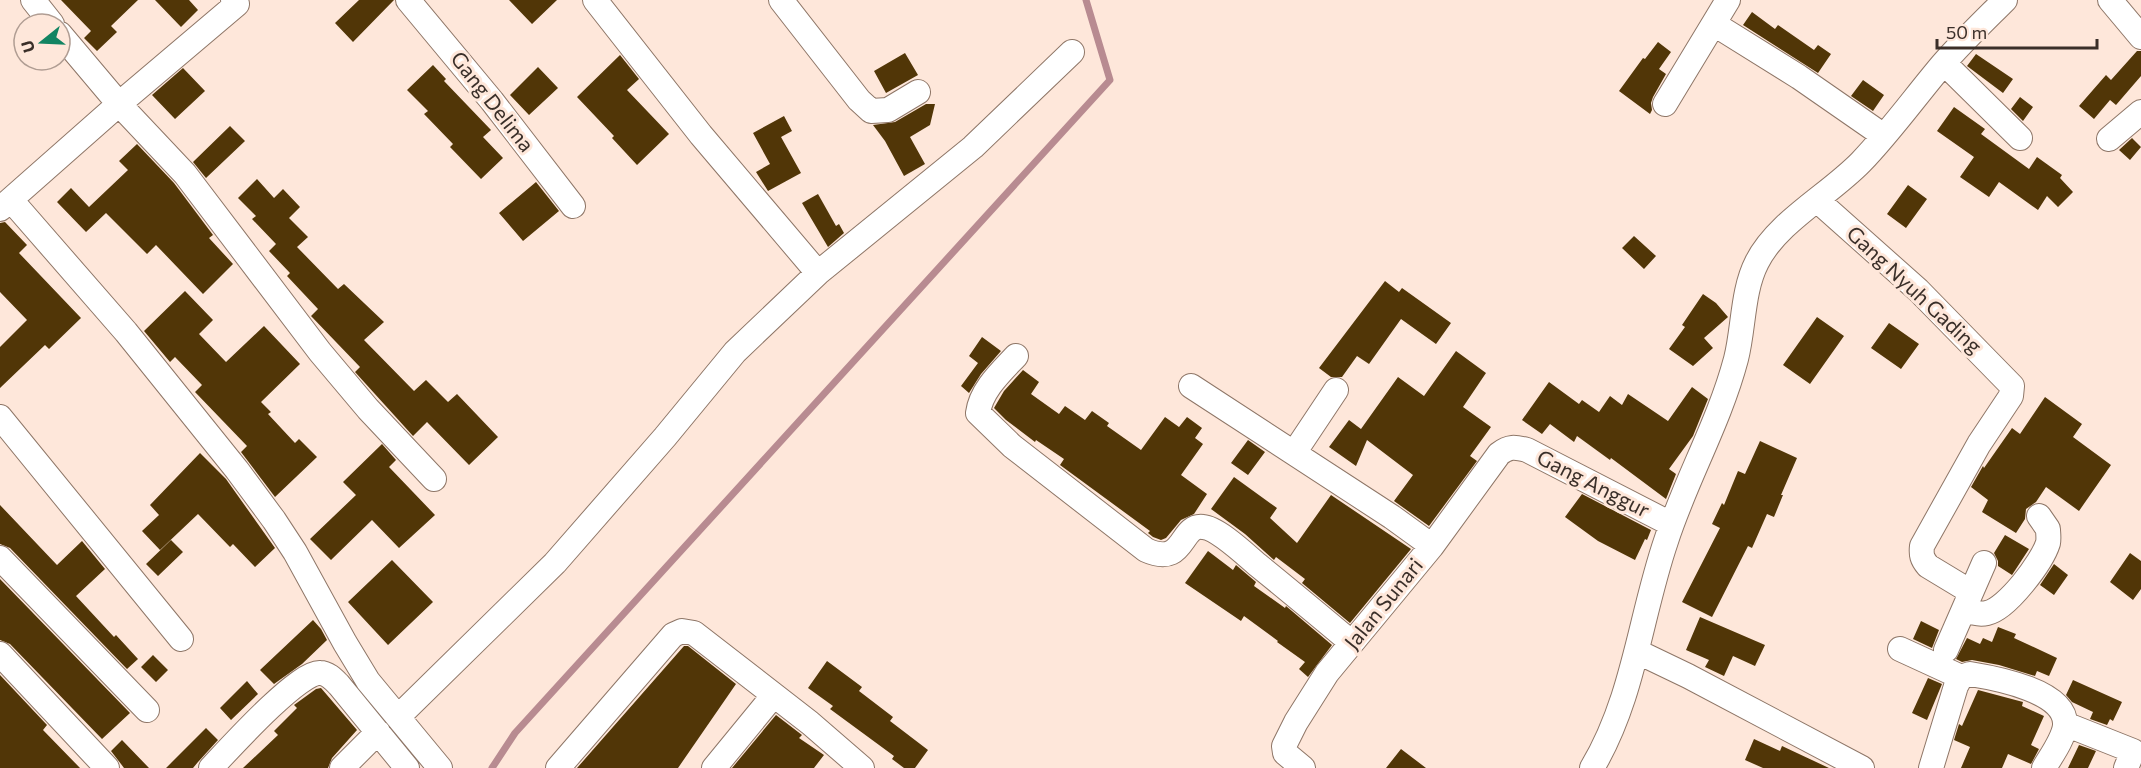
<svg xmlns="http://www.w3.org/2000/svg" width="2141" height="768" font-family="Commissioner,sans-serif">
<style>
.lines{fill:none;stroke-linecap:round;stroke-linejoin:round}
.stream{stroke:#b88b91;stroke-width:7}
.building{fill:#513607}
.street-casing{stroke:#8e7667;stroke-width:26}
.street{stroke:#fff;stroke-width:24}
.labels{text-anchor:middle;stroke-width:6;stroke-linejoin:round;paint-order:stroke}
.street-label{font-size:21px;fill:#3a2f29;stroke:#fee7da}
</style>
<rect width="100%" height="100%" fill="#fee7da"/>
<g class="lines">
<path class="stream" d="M492 768 515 733 1110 80 1086 0"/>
</g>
<path class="building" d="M61 0H138L111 26 117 32 97 51 84 38 91 31Z
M155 0H189L198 10 181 27Z
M359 0H394L353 42 335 23Z
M509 0H557L532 24Z
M1752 12 1775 29 1778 25 1814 50 1818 45 1831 54 1818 73 1743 25Z
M1658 42 1671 52 1659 69 1666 74 1653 97 1651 103 1652 110 1650 114 1619 91 1643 58 1645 59Z
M2137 51H2141V76L2116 105 2110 100 2094 119 2079 106 2106 75 2111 80Z
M905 53 918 75 886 93 874 71Z
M1976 54 2013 79 2003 93 1967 66Z
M620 55 639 79 627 90 669 134 637 165 612 138 614 136 577 97Z
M433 65 446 79 444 81 491 130 483 137 503 158 481 179 450 147 453 144 424 114 428 111 407 90Z
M538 67 558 88 529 115 510 95Z
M183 68 205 91 175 119 152 95Z
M1863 80 1884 95 1873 111 1851 96Z
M2020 97 2033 107 2023 121 2011 109Z
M926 104H935L930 125 910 137 925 164 904 176 885 141 873 125 895 122Z
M1954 107 1985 129 1981 134 2029 169 2037 157 2062 175 2060 178 2073 192 2058 207 2047 196 2038 210 1999 182 1989 197 1960 177 1974 157 1937 131Z
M784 116 792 131 781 137 801 173 768 191 756 172 770 164 753 133Z
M230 126 245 141 206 178 193 162Z
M2132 138 2141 147 2130 160 2119 150Z
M137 144 174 183 213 235 209 238 233 264 203 294 156 245 147 254 106 213 86 232 57 202 71 188 89 207 128 170 119 161Z
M257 179 274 198 283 189 300 207 289 218 308 237 297 247 338 289 344 284 384 322 364 340 414 391 426 380 448 402 457 394 498 437 469 465 427 422 413 436 355 372 360 367 311 316 318 309 287 276 290 273 269 251 276 244 252 219 256 216 238 198Z
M536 182 559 211 523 241 499 213Z
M1908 185 1927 199 1906 228 1887 214Z
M818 194 836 226 839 224 844 233 828 247 802 203Z
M5 222 27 245 19 253 81 318 49 349 45 345 0 388V347L27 320 0 292V223Z
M1634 236 1656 256 1644 269 1622 248Z
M1385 281 1399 292 1402 288 1451 323 1436 344 1401 319 1369 364 1357 356 1342 377H1331L1319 368Z
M185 291 213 320 199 334 226 362 264 326 300 364 261 402 271 412 268 414 295 443 299 439 317 457 275 497 241 452 247 446 195 392 202 385 175 357 170 362 144 331Z
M1703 294 1716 303 1728 317 1704 338 1713 348 1693 366 1669 349 1685 327 1682 325Z
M1817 317 1844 336 1810 384 1783 365Z
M1889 323 1919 344 1901 369 1871 348Z
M982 337 1001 351 981 374 969 393 961 386 978 363 969 356Z
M1456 351 1486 373 1463 407 1491 427 1470 456 1477 461 1429 526 1394 501 1413 475 1367 440 1356 466 1329 447 1349 420 1361 429 1398 377 1424 396Z
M1023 370 1039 382 1031 394 1059 414 1065 406 1085 420 1092 411 1109 423 1107 426 1141 450 1165 417 1179 427 1187 417 1202 428 1195 438 1203 444 1181 475 1207 494 1194 514 1181 520 1166 538 1161 540 1153 537 1148 533 1150 531 1060 465 1064 459 1036 440 1035 442 1006 420 994 408 1004 391Z
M1549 382 1579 404 1582 400 1599 412 1610 396 1622 405 1628 394 1668 421 1692 387 1708 399 1693 436 1669 469 1676 474 1666 499 1611 458 1610 460 1577 436 1574 442 1550 424 1542 434 1522 420Z
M2045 397 2082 424 2073 437 2111 465 2079 511 2046 487 2036 502 2026 509 2025 519 2016 533 1982 512 1988 500 1971 487 1983 466 1984 468 2012 428 2020 434Z
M1248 440 1265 452 1248 475 1231 463Z
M1760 441 1797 458 1781 495H1783L1774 517 1767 514 1752 548 1748 546 1712 617 1682 602 1720 528 1712 524 1722 503 1724 505 1738 471 1745 474Z
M382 444 396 460 389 467 435 515 399 548 372 520 331 560 310 539 356 495 343 482Z
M200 453 226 479 275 548 255 567 233 544 230 547 198 514 160 550 142 531 159 515 150 505Z
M1234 477 1277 508 1270 518 1297 543 1331 495 1411 549 1350 623 1302 583 1305 579 1276 557 1274 560 1245 534 1211 509Z
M1582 494 1651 530 1647 540 1645 539 1635 560 1598 541 1565 517Z
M0 505 57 565 82 541 105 569 76 596 114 637 116 635 138 659 127 669 10 548 0 544Z
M2005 535 2029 549 2012 575 1998 566V561L1994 553Z
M171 540 183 552 158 576 146 564Z
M1208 551 1233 570 1236 565 1256 582 1254 586 1285 608 1286 606 1332 645 1308 677 1299 669 1305 662 1277 642 1278 641 1244 616 1241 621 1185 583Z
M2130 553 2141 561V589L2133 600 2110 582Z
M392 560 433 602 388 645 348 602Z
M2054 564 2068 575 2054 595 2040 585Z
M0 579 130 713 102 739 10 644 0 640Z
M1700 617 1765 645 1755 666 1733 656 1724 676 1705 667 1709 660 1686 650Z
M313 620 321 629 327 640 302 664 274 684 260 670Z
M1921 621 1939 630 1932 648 1913 639Z
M1998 627 2016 634 2014 638 2057 658 2049 676 2037 671 2035 676 1999 665 1972 660 1962 662 1956 659 1967 638 1980 644 1983 638 1992 642Z
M684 646H688L736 684 678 768H577Z
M153 655 168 670 156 682 141 667Z
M827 661 862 687 859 691 893 717 890 721 928 750 915 768H904L892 759 894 756 830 709 833 706 808 688Z
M0 675 47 725 43 730 80 768H0Z
M1928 678 1942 684 1927 720 1912 713Z
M2073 680 2122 702 2113 721 2110 719 2107 725 2090 719 2093 712 2072 702 2066 695Z
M247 681 258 694 231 720 220 708Z
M321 688 357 730 332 758 328 768H243L278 735 274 731 297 708 294 705 316 689Z
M1978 690 2023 702 2022 706 2044 716 2031 745 2039 749 2031 764 2008 754 2002 768H1961L1970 747 1954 740 1959 724 1962 726Z
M776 715 802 735 799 738 824 755 814 768H732Z
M206 728 218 740 198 762 193 768H166Z
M1754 739 1780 751 1782 746 1829 768H1763L1745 760Z
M122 740 149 768H124L121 764 111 751Z
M2079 745 2096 751 2088 768H2068Z
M1401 749 1426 768H1386Z"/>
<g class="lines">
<defs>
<path id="street" d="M33 0 52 24
M408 0 492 101 573 206
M595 0 701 135 818 273
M781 0 859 100 871 111 888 110 918 92
M2110 0 2141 37
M1714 24 1799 77 1884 136
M60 34 119 104 185 174 320 352 368 409 434 479
M1944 63 2020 138
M1665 104 1728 0
M2109 139 2141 112
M11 200 126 332 237 470 274 520 295 552 345 643 368 681 440 768
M1818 201 1918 290 2012 386 2011 396 1979 444 1922 546C1921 555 1922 559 1928 566L1971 592
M0 209 119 104 237 4 233 0
M1016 356C1001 372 981 390 978 413L1012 446 1146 550C1186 568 1179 524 1203 527 1218 528 1247 556 1259 566 1291 592 1321 617 1352 643
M1191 386 1392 517 1432 546
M0 417 181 639
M1294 453 1336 390
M0 558 147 710
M1964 609C1971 612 1978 615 1987 613 2007 609 2042 562 2048 543 2049 538 2048 533 2048 529L2039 516
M1900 649 1961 677
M1946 650 1984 563
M1638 652 1688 676 1862 768
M0 654 107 768
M398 717 555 563 665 437 735 352 818 273 973 147 1072 52
M2065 724 2133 751 2126 768
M211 768C228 750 299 671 320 673 328 673 334 680 339 685L407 768
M342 768 378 732
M558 768 673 635 682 631 694 633 810 723 862 768
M714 768 773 696
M1303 768 1285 753 1284 746 1296 722 1327 673 1432 546 1499 454C1509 446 1515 447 1527 450L1671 524
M1592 768C1634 698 1640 617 1666 541 1686 479 1719 423 1736 359 1744 328 1742 291 1757 262 1777 222 1829 195 1861 162 1890 132 1915 97 1942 65 1962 42 1984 21 2005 0
M1931 768 1956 686 1961 677 1970 674C1995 678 2068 691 2065 726 2063 740 2051 756 2044 768"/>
</defs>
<use href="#street" class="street-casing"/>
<use href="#street" class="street"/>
</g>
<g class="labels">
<g class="street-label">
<text transform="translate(492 102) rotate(52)" y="7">Gang Delima</text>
<text transform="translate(1914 290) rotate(43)" y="7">Gang Nyuh Gading</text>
<text transform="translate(1593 484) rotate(27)" y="7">Gang Anggur</text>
<text transform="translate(1384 604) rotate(-51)" y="7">Jalan Sunari</text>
</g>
</g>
<g transform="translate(42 42) rotate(252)"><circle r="28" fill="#fee7da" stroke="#b09d93" stroke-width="1.5"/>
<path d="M0-4.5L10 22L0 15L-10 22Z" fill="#128462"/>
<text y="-9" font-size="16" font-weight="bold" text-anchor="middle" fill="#3a2f29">U</text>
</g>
<path d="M1937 39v9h160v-9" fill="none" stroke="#3a2f29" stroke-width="3"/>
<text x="1946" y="39" font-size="18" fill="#3a2f29" stroke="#fee7da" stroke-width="4.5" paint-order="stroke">50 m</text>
</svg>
